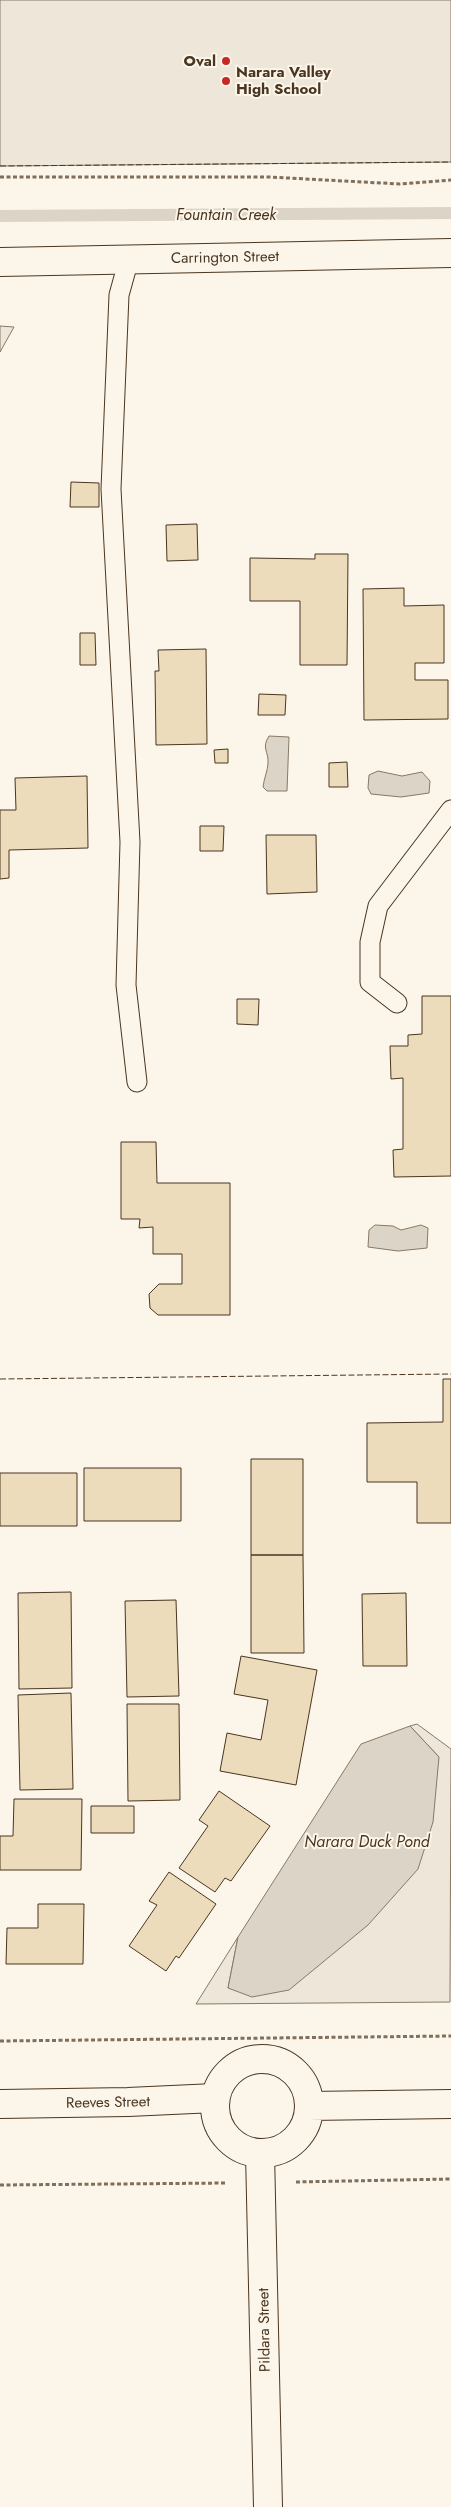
<svg xmlns="http://www.w3.org/2000/svg" width="451" height="2507" font-family="Jost,sans-serif">
<style>
.green{fill:#ede6d9;stroke:#887966}
.water{fill:#dcd4c6;stroke:#887966}
.lines{fill:none;stroke-linecap:round;stroke-linejoin:round}
.stream{stroke:#dcd4c6;stroke-width:12}
.building{fill:#ecdcbc;stroke:#4a3520}
.service-casing{stroke:#4a3520;stroke-width:21}
.minor-casing{stroke:#4a3520;stroke-width:30}
.tertiary-casing{stroke:#4a3520;stroke-width:30}
.path{stroke:#7f6f5c;stroke-width:3;stroke-dasharray:4 2.5;stroke-linecap:butt}
.service{stroke:#fbf6e9;stroke-width:19}
.minor{stroke:#fbf6e9;stroke-width:28}
.tertiary{stroke:#fbf6e9;stroke-width:28}
.fence{stroke:#4a3520;stroke-width:1;stroke-dasharray:6 2.5;stroke-linecap:butt}
.poi-dot{fill:#c62828;stroke:#fbf6e9;stroke-width:2}
.labels{text-anchor:middle;stroke-width:4;stroke-linejoin:round;paint-order:stroke}
.poi-label{font-size:15px;font-weight:bold;fill:#4a3520;stroke:#fbf6e9;text-anchor:end}
.street-label{font-size:15px;fill:#4a3520;stroke:#fbf6e9}
.water-label{font-size:16px;font-style:italic;fill:#4a3520;stroke:#fbf6e9}
</style>
<rect width="100%" height="100%" fill="#fbf6e9"/>
<path class="green" d="M0 0H451V162L0 166Z
M0 326 14 327 0 352Z
M417 1724 451 1749 450 2002 196 2004 238 1937 228 1988 439 1757 410 1726Z"/>
<path class="water" d="M269 736 289 737 287 791H267L263 787C264 778 268 770 268 763 269 752 261 748 269 736Z
M378 771 402 776 422 772 430 781 429 793 401 797 371 794 368 788 369 775Z
M375 1225 393 1226 401 1230 421 1225 428 1228 427 1248 398 1251 368 1247 369 1230Z
M410 1726 439 1757 433 1822 418 1869 368 1925 289 1990 252 1997 228 1988 238 1937 361 1744Z"/>
<g class="lines">
<path class="stream" d="M0 216 451 213"/>
</g>
<path class="building" d="M71 482 99 483V507H70Z
M197 524 198 560 167 561 166 525Z
M315 554H348L347 665H300V601H250V558L315 559Z
M404 588V606L444 605V663H415V680H448V719L364 720 363 589Z
M80 633H95L96 665H80Z
M206 649 207 744 156 745 155 671H159L158 650Z
M259 694 286 695 285 715H258Z
M228 749V763H215L214 750Z
M347 762 348 787H329V763Z
M87 776 88 848 9 850V878L0 879V810H16L15 778Z
M200 826H224L223 851H200Z
M266 835H316L317 892 267 894Z
M422 996H451V1176L394 1177 393 1150 403 1149V1078L391 1079 390 1046H408V1035L422 1034Z
M237 999H259L258 1025 237 1024Z
M121 1142H156L157 1183H230V1315H158L150 1308 149 1294 159 1284H182V1254H153V1227L139 1228 140 1219H121Z
M443 1379H451V1523H417V1482H367V1423L443 1422Z
M251 1459H303V1555H251Z
M84 1468H181V1521H84Z
M0 1473H77V1526H0Z
M251 1555H303L304 1653H251Z
M71 1592 72 1688 19 1689 18 1593Z
M406 1593 407 1666H363L362 1594Z
M176 1600 179 1696 127 1697 125 1601Z
M241 1656 317 1670 296 1785 220 1771 227 1733 261 1740 268 1700 234 1694Z
M71 1693 73 1789 20 1790 18 1695Z
M127 1704H179L180 1800 128 1801Z
M219 1791 270 1826 231 1881 225 1878 215 1892 179 1868 208 1826 199 1820Z
M14 1799H82L81 1870H0V1836H13Z
M91 1806H134V1833H91Z
M169 1872 216 1904 179 1958 176 1956 166 1971 129 1946 157 1905 149 1901Z
M38 1904H84L83 1964H6L7 1928H38Z"/>
<g class="lines">
<defs>
<path id="service" d="M129 259 119 295 111 489 130 842 126 985 137 1082
M397 1003 370 982V942L378 906 451 810"/>
<path id="minor" d="M0 262 451 253
M0 2104 128 2102 215 2098
M260 2153 268 2507"/>
<path id="tertiary" d="M215 2106a47 47 0 1 1 94 0a47 47 0 1 1-94 0Z
M309 2106 451 2104"/>
</defs>
<use href="#service" class="service-casing"/>
<use href="#minor" class="minor-casing"/>
<use href="#tertiary" class="tertiary-casing"/>
<path class="path" d="M0 177H269L400 184 451 180
M0 2041 451 2036
M296 2182 451 2179
M0 2185 227 2183"/>
<use href="#service" class="service"/>
<use href="#minor" class="minor"/>
<use href="#tertiary" class="tertiary"/>
<path class="fence" d="M0 166 451 162
M0 1379 451 1374"/>
</g>
<g class="poi-dot">
<circle cx="226" cy="61" r="5"/>
<circle cx="226" cy="81" r="5"/>
</g>
<g class="labels">
<g class="poi-label">
<text x="216" y="66">Oval</text>
<text x="236" y="77" text-anchor="start">Narara Valley<tspan x="236" dy="17">High School</tspan></text>
</g>
<g class="street-label">
<text transform="translate(225 257) rotate(-1)" y="5">Carrington Street</text>
<text transform="translate(108 2102) rotate(-1)" y="5">Reeves Street</text>
<text transform="translate(264 2330) rotate(-91)" y="5">Pildara Street</text>
</g>
<g class="water-label">
<text x="226" y="220">Fountain Creek</text>
<text x="367" y="1847">Narara Duck Pond</text>
</g>
</g>
</svg>
